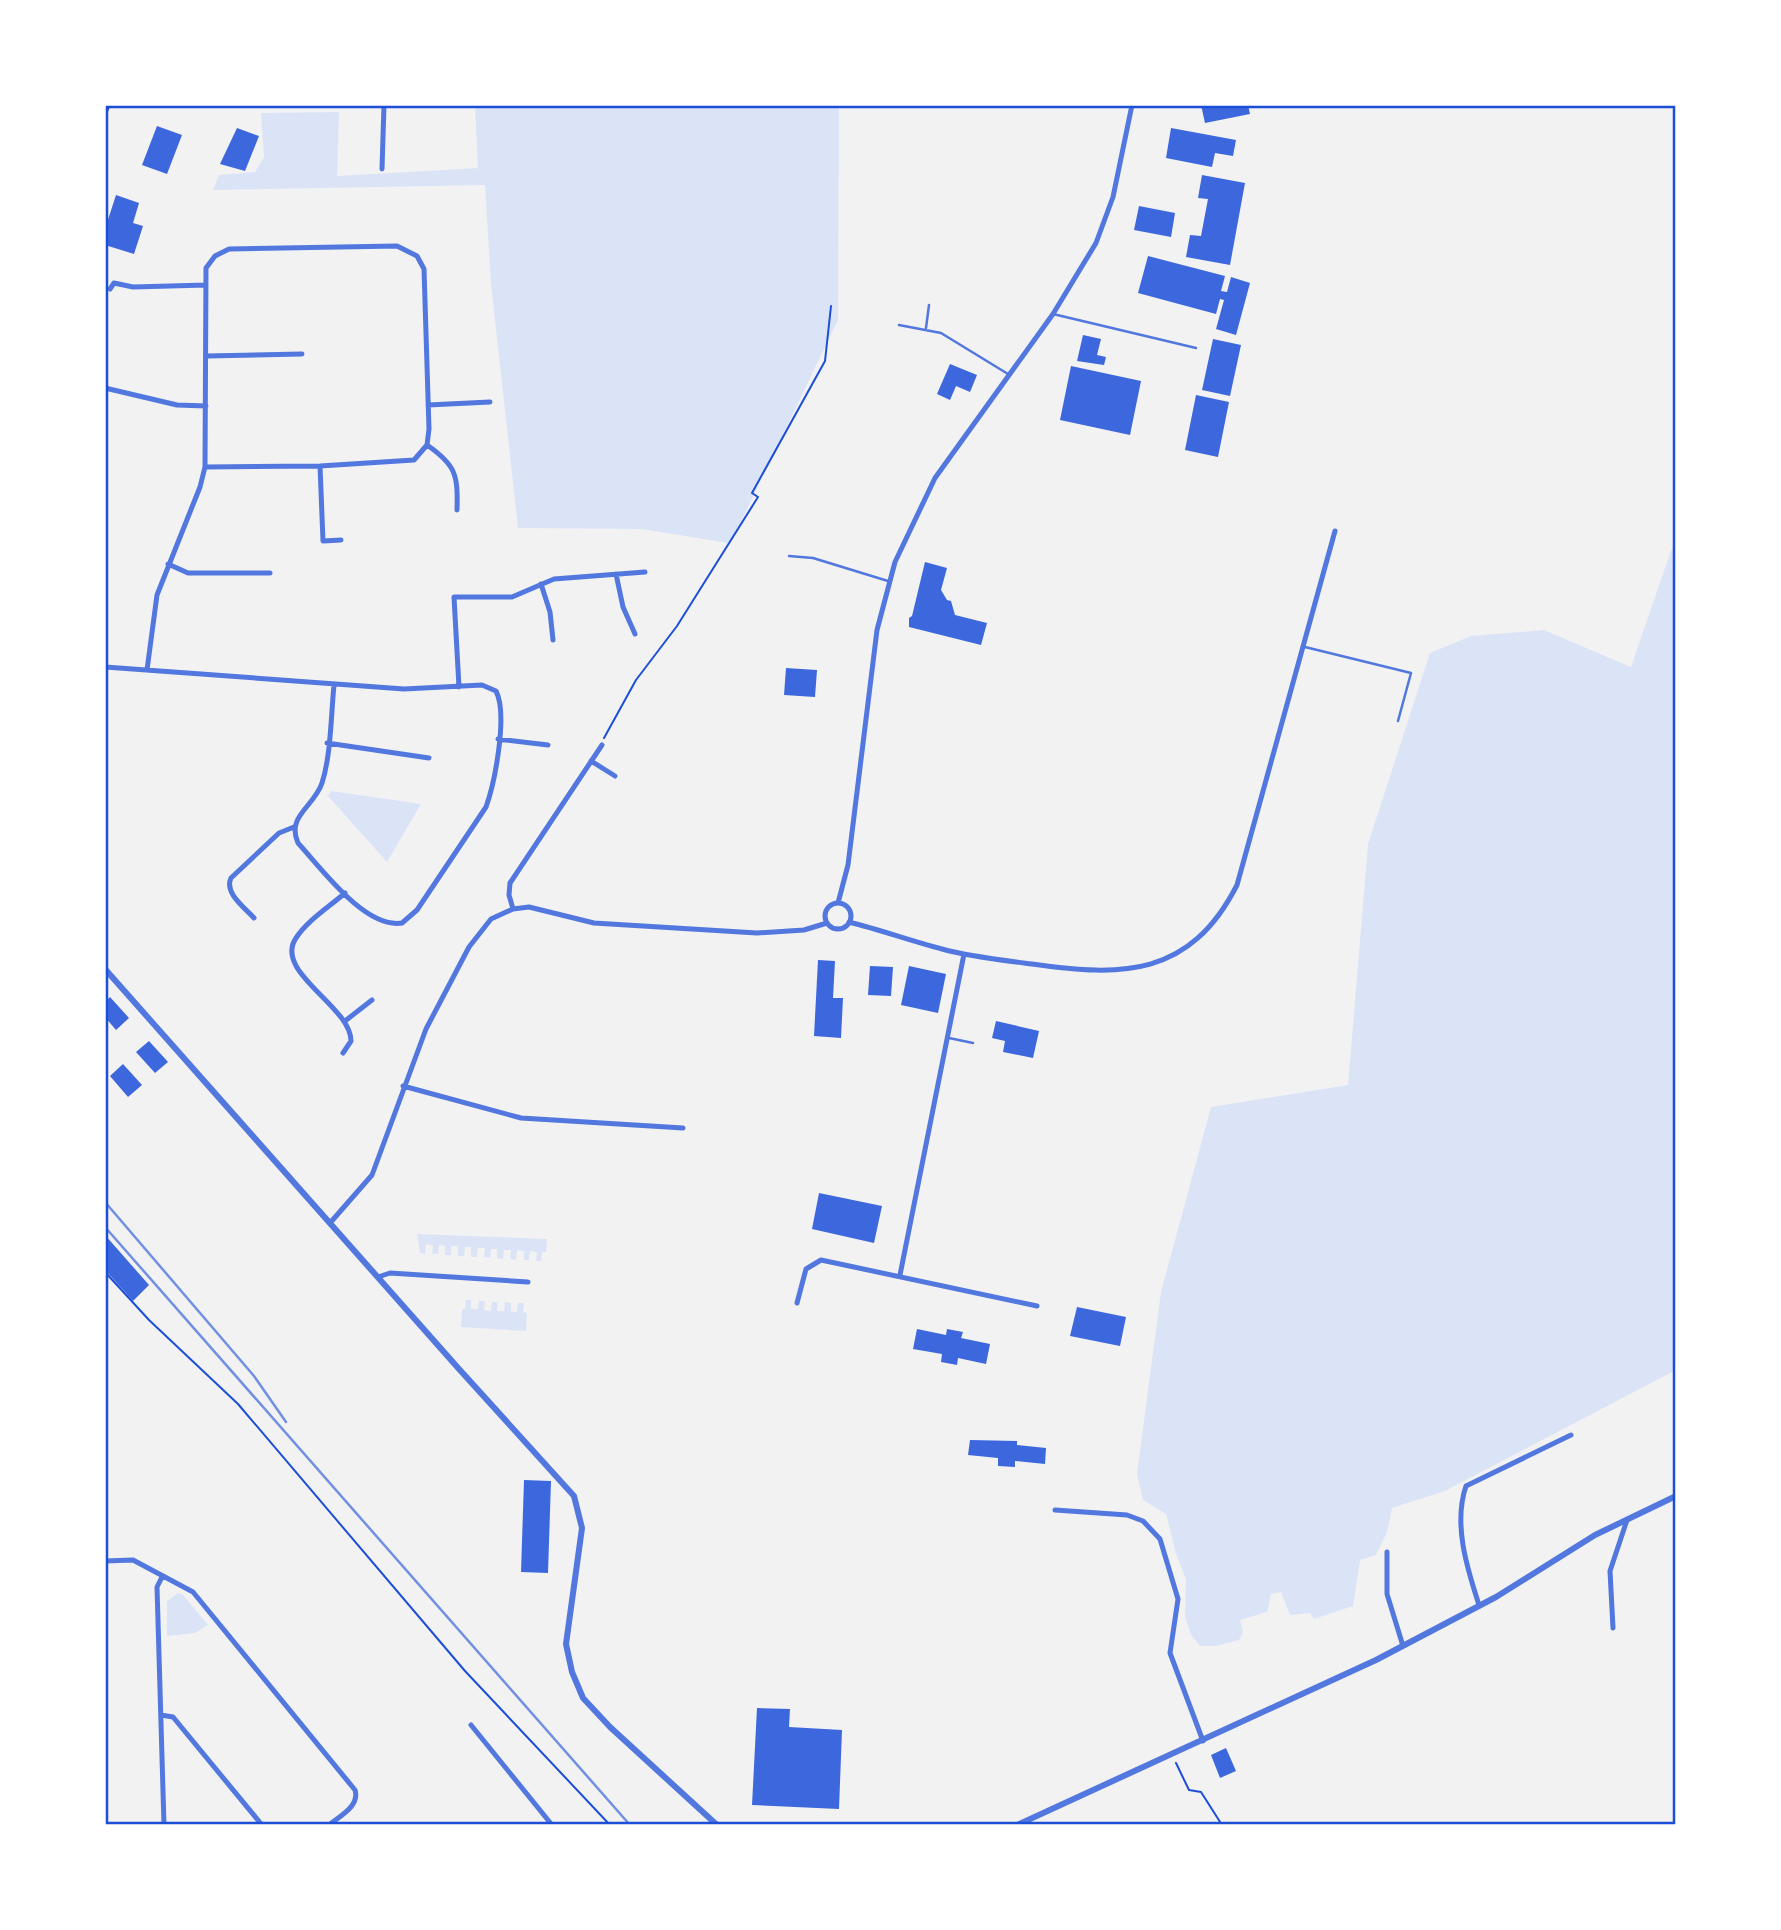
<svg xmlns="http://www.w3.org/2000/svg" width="1781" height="1930" font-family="Barlow,sans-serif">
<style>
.green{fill:#dbe4f7}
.building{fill:#3d67dc}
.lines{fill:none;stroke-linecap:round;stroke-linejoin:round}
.path{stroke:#1d4ed8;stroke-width:2}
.service{stroke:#5277de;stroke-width:2.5}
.minor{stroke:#5277de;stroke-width:5}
.tertiary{stroke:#5277de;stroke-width:6}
.secondary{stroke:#1d4ed8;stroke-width:7}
.rail{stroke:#7290e2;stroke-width:2.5}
.neatline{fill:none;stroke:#1d4ed8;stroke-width:2.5}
</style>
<rect width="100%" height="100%" fill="#f2f2f2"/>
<path class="green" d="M475 105H839L838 320 737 530 728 543 642 529 518 528 491 284 485 185 213 190 219 175 255 172 264 157 261 113 339 112 337 176 478 168Z
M1676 536V1370L1445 1491 1392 1508 1387 1532 1376 1555 1360 1560 1353 1606 1314 1619 1310 1613 1290 1615 1281 1592 1271 1594 1267 1612 1240 1620 1243 1632 1239 1640 1215 1646H1200L1191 1635 1185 1616 1186 1579 1176 1554 1166 1514 1143 1500 1137 1474 1161 1292 1211 1107 1348 1085 1368 844 1430 653 1471 636 1544 630 1631 667Z
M331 791 421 804 387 862 328 796Z
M417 1234 547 1239 546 1252H542L541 1261H536L537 1252 530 1251 529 1260H524V1251L517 1250 516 1260 510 1259 511 1250H504L503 1259 497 1258V1249H491L490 1258 484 1257 485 1248H478L477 1257H471V1247H465L464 1256H458V1246H451V1255H445V1246L439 1245 438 1254H432L433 1245 426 1244 425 1254 420 1253Z
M466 1300H471V1309H478L479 1301H485L484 1310 491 1311 492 1302H498L497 1311H504L505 1302 511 1303V1312H517L518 1303H524L523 1312 527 1313 526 1331 461 1327 462 1309H465Z
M178 1593 183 1595 208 1625 195 1633 167 1636V1601Z"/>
<path class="building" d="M1201 105H1248L1250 114 1205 123Z
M157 126 182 135 167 174 142 165Z
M237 128 259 136 245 171 220 164Z
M1171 128 1236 140 1233 156 1215 153 1212 167 1166 158Z
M1202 175 1245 183 1230 265 1186 257 1190 235 1201 236 1208 199 1198 198Z
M116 195 139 203 133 223 143 226 134 254 105 245V229Z
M1139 206 1175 213 1171 237 1134 230Z
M1148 256 1225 276 1221 291 1227 292 1231 277 1250 283 1236 335 1216 329 1224 300 1220 299 1216 314 1138 293Z
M1083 335 1101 339 1097 355 1106 357 1104 365 1077 361Z
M1213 339 1241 345 1230 396 1202 390Z
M950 364 977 375 970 392 956 386 950 400 937 394Z
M1071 366 1141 381 1130 435 1060 420Z
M1196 395 1229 402 1218 457 1185 450Z
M925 562 947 568 941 590 947 600 951 601 955 615 987 623 981 645 909 627V618L912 616Z
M786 668 817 670 815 697 784 695Z
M818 960 835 961 833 998H843L841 1038 814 1036Z
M870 966 893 967 891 996 868 995Z
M909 966 946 974 938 1013 901 1005Z
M110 997 129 1018 116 1030 105 1017V1002Z
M996 1021 1039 1031 1033 1058 1003 1052 1005 1041 992 1038Z
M149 1041 168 1062 155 1073 136 1052Z
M123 1064 142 1085 128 1097 110 1076Z
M819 1193 882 1206 874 1243 812 1229Z
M105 1235 149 1285 133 1301 105 1270Z
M1077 1307 1126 1317 1120 1346 1070 1336Z
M917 1329 946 1335 947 1329 963 1332 961 1338 990 1344 986 1364 958 1358 957 1365 941 1362 942 1354 913 1349Z
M970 1440 1017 1441V1445L1046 1448 1045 1464 1015 1461V1467L998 1466V1458L968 1455Z
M524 1480 551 1481 548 1573 521 1572Z
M757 1708 790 1709 789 1727 842 1730 839 1809 752 1805Z
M1226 1748 1236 1771 1220 1778 1211 1755Z"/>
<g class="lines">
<path class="path" d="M604 738 636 680 677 626 758 497 752 493 825 361 831 306
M105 1272 149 1320 238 1404 465 1671 610 1825
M1176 1763 1189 1790 1201 1792 1222 1825"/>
<path class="service" d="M1053 314 1196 348
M899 325 941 333 1008 374
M926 328 929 305
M789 556 813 558 888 581
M1305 647 1411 673 1398 721
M949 1038 973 1043"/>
<path class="minor" d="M382 169 384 105
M110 289 114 283 133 287 206 285
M207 356 302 354
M105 388 177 405 206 406
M428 405 490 402
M427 445C456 465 458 475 457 510
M320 466 323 541 341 540
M168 564 188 573H270
M616 574 623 607 635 634
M541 584 550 612 553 640
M105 667 404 689 482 685 496 691C508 714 495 782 486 807L417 910 402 923C365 929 321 868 298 843 286 816 314 807 322 783 331 755 331 715 334 685
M147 670 157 595 200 487 205 467 206 268 215 256 229 249 397 246 417 256 424 269 429 429 427 445 414 460 320 466 205 467
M459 687 454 597H512L554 579 645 572
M498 739 548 745
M327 743 429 758
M591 761 615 776
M825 916a13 13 0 1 1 26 0a13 13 0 1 1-26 0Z
M838 903 848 865 877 630 895 562 935 478 1053 314 1096 243 1113 197 1132 105
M513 909 509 895 510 883 602 745
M254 918C244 907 224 893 231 878L279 833 294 827
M849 922C881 930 911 941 942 949 971 957 1002 960 1032 964 1123 977 1190 977 1237 885L1335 531
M345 1021 372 1000
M343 1053 351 1041C351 1006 273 972 296 938 308 920 329 907 345 893
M403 1086 521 1118 683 1128
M330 1223 372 1175 426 1029 469 947 491 919 513 909 529 907 594 923 757 933 804 930 827 923
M900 1275 964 954
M378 1277 390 1273 528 1282
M797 1303 806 1269 821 1260 1037 1306
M1055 1510 1127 1515 1143 1521 1160 1539 1178 1599 1170 1653 1203 1741
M1387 1552V1594L1403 1646
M105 1561 133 1560 193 1592 355 1790C360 1806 340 1816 329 1825
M162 1577 157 1587 164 1825
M1479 1605C1467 1568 1453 1524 1466 1486L1571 1435
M1613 1628 1610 1571 1627 1520
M161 1715 173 1717 262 1825
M471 1725 552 1825"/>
<path class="tertiary" d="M105 969 459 1369 574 1496 582 1528 566 1644 572 1672 583 1698 610 1727 717 1825
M1017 1825 1376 1660 1496 1597 1595 1535 1676 1496"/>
<path class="secondary" d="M105 110 107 105"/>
<path class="rail" d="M105 1202 254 1376 286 1422
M105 1227 630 1825"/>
</g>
<rect width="1781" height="1930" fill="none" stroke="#ffffff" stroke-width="214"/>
<rect x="107" y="107" width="1567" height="1716" class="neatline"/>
</svg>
